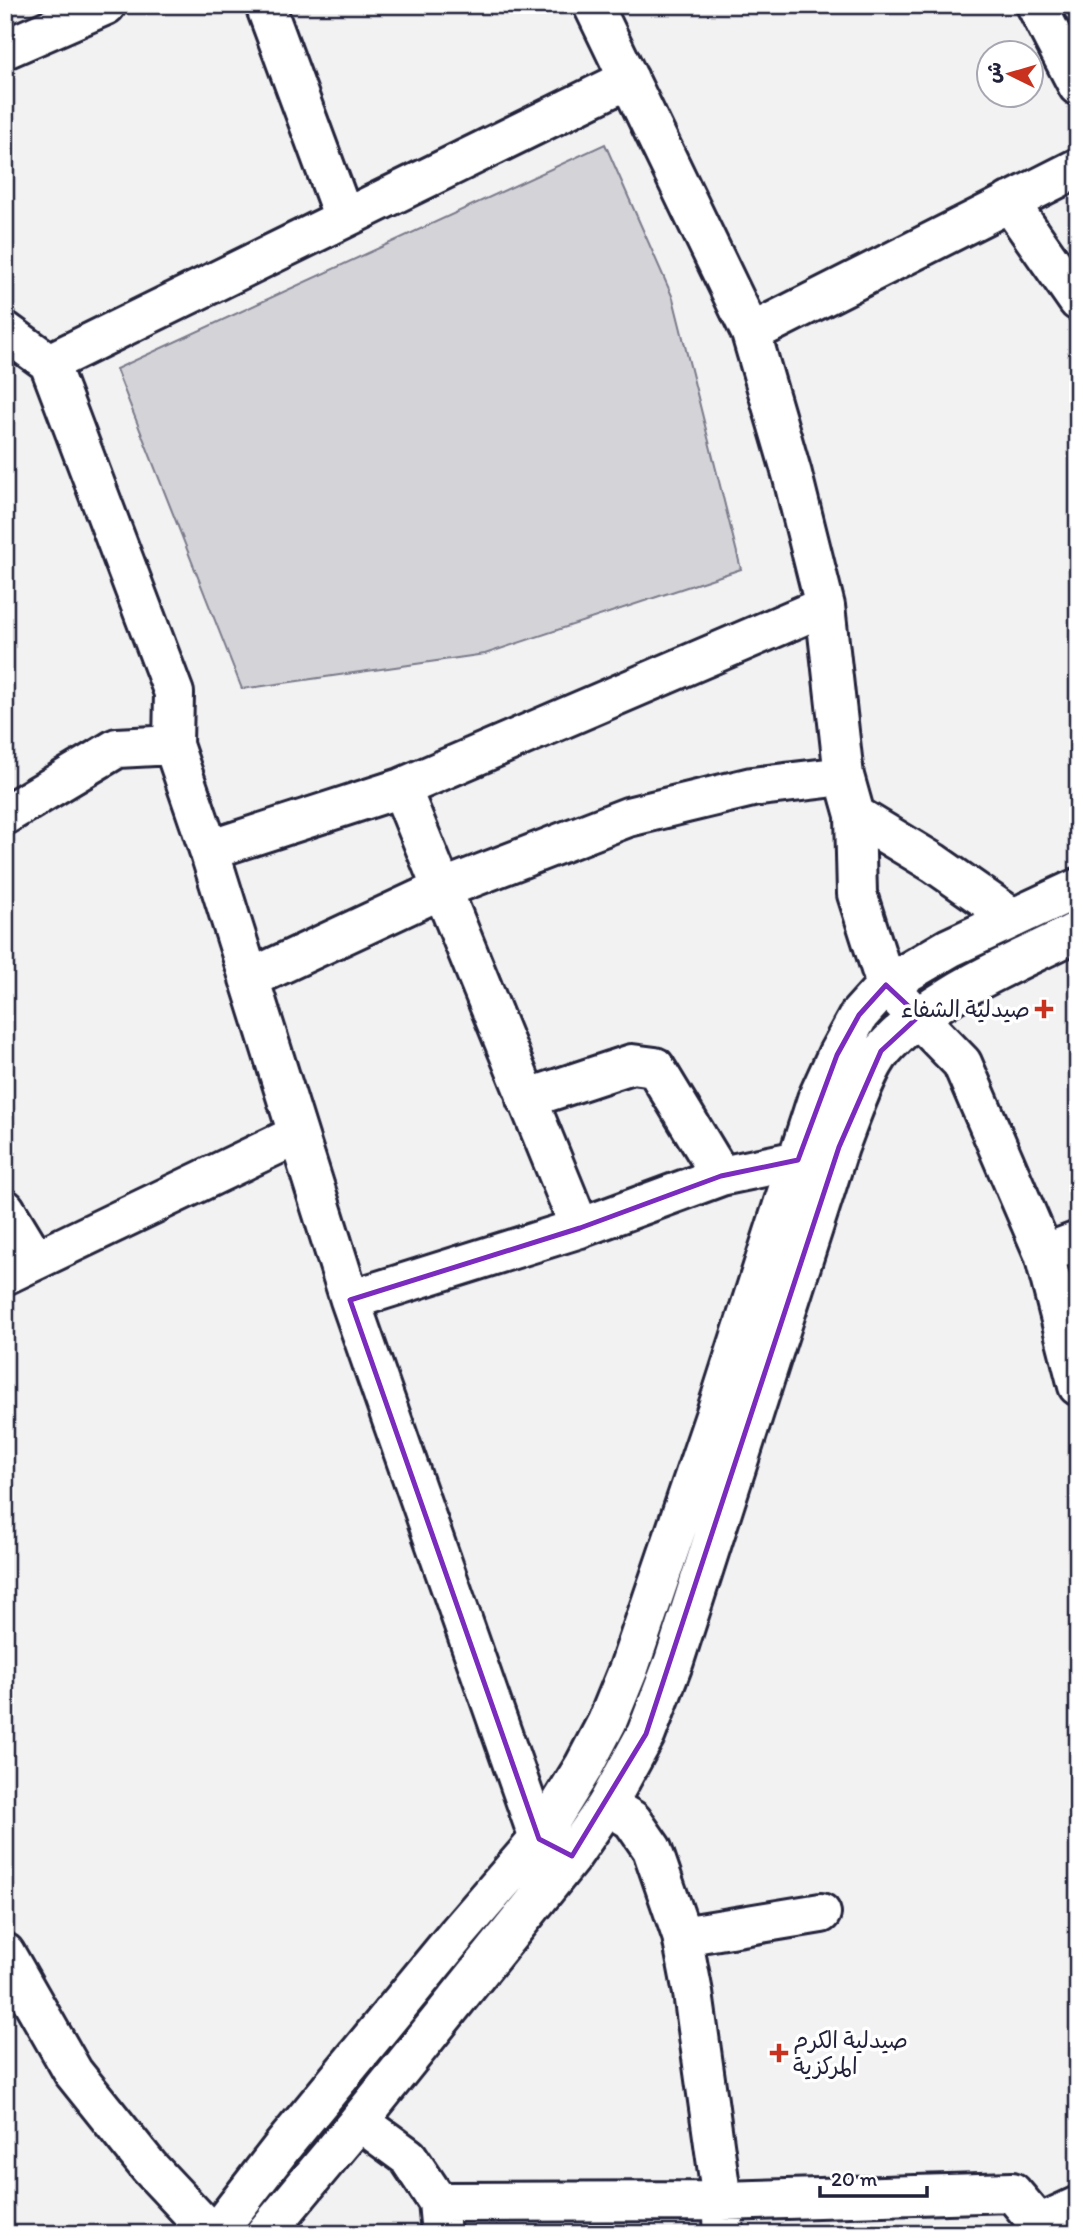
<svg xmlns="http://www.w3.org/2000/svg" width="1083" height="2239" font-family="Itim,'Playpen Sans Arabic',sans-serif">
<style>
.green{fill:#d3d3d8;stroke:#7a7a8a;stroke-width:2}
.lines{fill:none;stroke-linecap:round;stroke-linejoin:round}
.minor-casing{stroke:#22223b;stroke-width:44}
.major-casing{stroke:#22223b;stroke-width:44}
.minor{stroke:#fff;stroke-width:38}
.major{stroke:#fff;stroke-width:38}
.marked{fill:none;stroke:#7b2cbf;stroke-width:5;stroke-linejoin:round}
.poi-dot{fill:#c8321e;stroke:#fff;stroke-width:2.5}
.labels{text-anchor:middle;stroke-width:7;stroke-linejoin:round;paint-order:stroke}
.poi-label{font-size:23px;fill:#22223b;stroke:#fff;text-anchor:end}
</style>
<rect width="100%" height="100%" fill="#f2f2f3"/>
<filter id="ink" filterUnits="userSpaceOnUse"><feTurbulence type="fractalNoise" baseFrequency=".0143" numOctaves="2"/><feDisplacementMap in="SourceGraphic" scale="14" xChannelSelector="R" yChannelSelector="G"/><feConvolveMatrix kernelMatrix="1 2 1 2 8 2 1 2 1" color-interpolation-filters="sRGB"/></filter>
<g filter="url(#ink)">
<path class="green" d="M605 144 673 298 741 569 485 654 242 689 116 369Z"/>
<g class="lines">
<defs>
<path id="minor" d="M265 5 344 218
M593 5 751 333 792 474 825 606 844 776 855 815 857 894 886 985 962 1063 1044 1254 1078 1386
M1036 5 1078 86
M5 49 106 5
M1009 202 1078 301
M5 331 49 363 174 693 173 745 209 850 350 1300 539 1839 564 1852
M751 333 1078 168
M49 363 629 79
M401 788 580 1228
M5 815 117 748 173 745
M855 815 934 863 1013 918
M209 850 401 788 825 606
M249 979 442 889 628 817 752 787 844 776
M526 1099 632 1064 655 1067 721 1176
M5 1209 36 1260
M1044 1254 1078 1241
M5 1275 297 1135
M350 1300 580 1228 721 1176 798 1160
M607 1805 632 1820 652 1849 682 1936 693 1993 722 2201 724 2234
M682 1936 821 1913
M5 1953 73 2072 149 2167 212 2234
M359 2121 408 2157 438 2202 441 2234
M438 2202 722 2201 1012 2192 1039 2224V2234
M1039 2224 1078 2206"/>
<path id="major" d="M215 2234 283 2146 458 1933 539 1839 584 1766 607 1722 629 1668 719 1404 817 1099 837 1055 859 1015 886 985 949 948 1078 888
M265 2234 359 2121 572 1856 607 1805 646 1734 674 1661 839 1147C849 1122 866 1069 883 1050 931 995 1014 964 1078 931"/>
</defs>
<use href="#minor" class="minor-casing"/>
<use href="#major" class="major-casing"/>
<use href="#minor" class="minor"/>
<use href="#major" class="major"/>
</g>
</g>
<path class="marked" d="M886 985 919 1016 881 1051 839 1147 646 1734 572 1856 539 1839 350 1300 580 1228 721 1176 798 1160 837 1055 859 1015Z"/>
<g class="poi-dot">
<path d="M1040.5 998.5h7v7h7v7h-7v7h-7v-7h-7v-7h7z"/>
<path d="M775.5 2042.5h7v7h7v7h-7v7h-7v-7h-7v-7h7z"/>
</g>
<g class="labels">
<g class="poi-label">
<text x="1030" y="1017">صيدلية الشفاء</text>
<text x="793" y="2048" text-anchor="start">صيدلية الكرم<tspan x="793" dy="26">المركزية</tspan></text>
</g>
</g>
<rect width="1083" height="2239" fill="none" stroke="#fff" stroke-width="28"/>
<rect x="14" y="14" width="1055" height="2211" fill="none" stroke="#22223b" stroke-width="2.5" filter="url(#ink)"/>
<g transform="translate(1010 74) rotate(275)"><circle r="33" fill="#ffffff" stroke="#a7a7b1" stroke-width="2"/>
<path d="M0-5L12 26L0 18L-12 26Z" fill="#c8321e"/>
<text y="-10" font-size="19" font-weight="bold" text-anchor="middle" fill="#22223b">ش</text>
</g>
<path d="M820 2186v10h107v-10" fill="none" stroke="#22223b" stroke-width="3.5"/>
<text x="831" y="2186" font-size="21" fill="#22223b" stroke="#ffffff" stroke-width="5" paint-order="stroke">20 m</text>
</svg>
